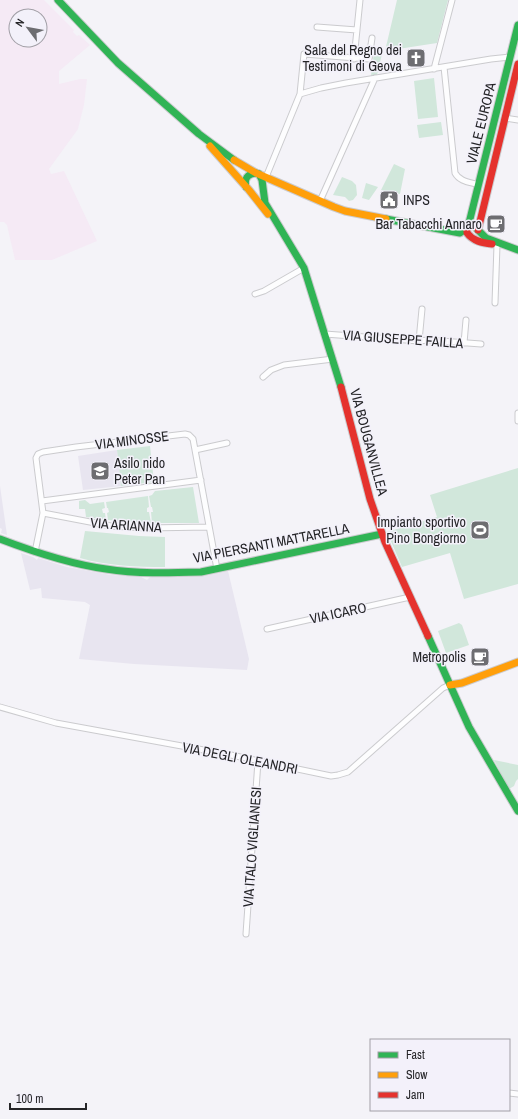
<svg xmlns="http://www.w3.org/2000/svg" width="518" height="1119" font-family="'Archivo Narrow',sans-serif">
<style>
.built{fill:#e8e5f0}
.medical{fill:#f5eaf5;fill-rule:evenodd}
.green{fill:#d1e7db}
.lines{fill:none;stroke-linecap:round;stroke-linejoin:round}
.street-casing{stroke:#cbcbce;stroke-width:7}
.fast-casing{stroke:#cbcbce;stroke-width:9}
.slow-casing{stroke:#cbcbce;stroke-width:9}
.jam-casing{stroke:#cbcbce;stroke-width:9}
.street{stroke:#fdfdfe;stroke-width:5}
.fast{stroke:#30b455;stroke-width:7}
.slow{stroke:#ff9f0a;stroke-width:7}
.jam{stroke:#e5322d;stroke-width:7}
.labels{text-anchor:middle;stroke-width:3;stroke-linejoin:round;paint-order:stroke}
.poi-label{font-size:14px;fill:#252528;stroke:#f3f1fa;text-anchor:end}
.street-label{font-size:14px;fill:#252528;stroke:#f3f1fa}
</style>
<rect width="100%" height="100%" fill="#f4f3f8"/>
<path class="built" d="M117 450 121 486 83 490 78 456Z
M0 486 7 535 1 533 2 529 0 528Z
M21 553 33 557 37 560 38 558 67 567 111 575 141 577 147 580 150 577 205 576 228 571 249 659 247 670 134 664 79 659 90 605 85 602 42 598 41 588 30 590Z"/>
<path class="medical" d="M0 0H44L74 30 73 32 77 36 79 35 90 45 59 71V84L80 79H87L84 105 78 129 49 169 51 174 64 171 97 241 52 260H15L7 225 4 222H0ZM16 16H40V40H16Z"/>
<path class="green" d="M397 0H448L437 43 385 51Z
M374 52 382 54 377 75 371 76Z
M434 78 438 117 418 119 414 81Z
M441 122 443 135 419 138 417 125Z
M394 164 405 169 400 194 381 190Z
M342 177 352 181 356 185 357 195 353 200 349 201 345 197 333 195Z
M366 183 378 187 369 200 362 198Z
M150 446 154 482 121 486 117 450Z
M518 468V584L464 599 450 553 402 567 387 532 437 517 430 495Z
M193 487 199 523H152L151 512H153L152 507H151L149 496 152 495 155 491Z
M148 496 149 507 147 508V512H149L151 523 108 520 107 513 109 512 108 508H107L106 502Z
M85 500 90 504 104 502 105 508 102 509 103 513H105L106 520 86 517 85 509H79V501Z
M85 531 139 536 165 537V567C137 567 108 566 80 558Z
M459 623 462 625 469 645 446 653 438 631Z
M494 760 518 765V779L516 781 514 786 509 789Z"/>
<g class="lines">
<defs>
<path id="street" d="M317 27 357 30
M354 59 360 0
M444 67 455 173C460 182 470 182 479 185
M434 69 452 0
M300 94 321 88 346 83 491 59 510 57
M505 118 518 120
M266 177 300 94 304 54 369 59 372 38
M320 201 375 78
M255 294 264 291 304 268
M495 303 497 245
M325 334 419 341 428 340 481 344
M419 341 422 309
M464 343 466 320
M263 377 271 370 284 365 333 359
M518 413V421
M195 450 227 443
M42 501 201 480
M43 513 111 526 145 528 209 527
M35 552 43 513 36 458 38 454 43 452 76 447 185 434 189 435 193 439 217 569
M267 629 410 597
M0 707 56 723 231 755 331 776 338 775 348 772 443 688 450 685
M246 934 258 761
M509 1093 518 1094"/>
<path id="fast" d="M58 0 118 63 199 134 234 160
M259 174 262 180 265 203 304 268 341 387
M246 187C244 179 247 174 256 173
M386 219 460 233 470 226H474L486 238 518 250
M468 227 518 25
M0 539C34 552 69 564 106 569 137 574 169 573 201 572L382 534
M428 636 469 727 518 811"/>
<path id="slow" d="M210 146 249 190 268 214
M234 160 256 173 334 207 345 211 386 219
M450 685 462 683 518 662"/>
<path id="jam" d="M467 229V233C473 241 482 243 492 244
M478 230 518 64
M341 387 370 499 385 542 428 636"/>
</defs>
<use href="#street" class="street-casing"/>
<use href="#fast" class="fast-casing"/>
<use href="#slow" class="slow-casing"/>
<use href="#jam" class="jam-casing"/>
<use href="#street" class="street"/>
<use href="#fast" class="fast"/>
<use href="#slow" class="slow"/>
<use href="#jam" class="jam"/>
</g>
<defs>
<symbol id="church-square" viewBox="-11 -11 22 22"><rect x="-9" y="-9" width="18" height="18" rx="4" fill="#6d6d71" stroke="#f3f1fa"/><path d="M-1.2-6h2.4v3.5h3.3v2.4h-3.3V6h-2.4V-.1h-3.3v-2.4h3.3Z" fill="#fff"/></symbol>
<symbol id="civic-square" viewBox="-11 -11 22 22"><rect x="-9" y="-9" width="18" height="18" rx="4" fill="#6d6d71" stroke="#f3f1fa"/><path d="M-.6-6.5H3V-4.5H.6V-3L4-1V1h2V6H-6V1h2V-1L-.6-3ZM-1.2 2.5V6h2.4V2.5Z" fill="#fff"/></symbol>
<symbol id="cafe-square" viewBox="-11 -11 22 22"><rect x="-9" y="-9" width="18" height="18" rx="4" fill="#6d6d71" stroke="#f3f1fa"/><path d="M-5.5-4.5H6V0H3Q3 3.5 0 3.5H-2.5Q-5.5 3.5-5.5 0ZM3-3.2v2h1.7v-2ZM-6 4.5H4V6H-6Z" fill="#fff"/></symbol>
<symbol id="school-square" viewBox="-11 -11 22 22"><rect x="-9" y="-9" width="18" height="18" rx="4" fill="#6d6d71" stroke="#f3f1fa"/><path d="M0-5L7-2L0 1L-7-2ZM-4 1L0 2.5L4 1V4Q0 6-4 4Z" fill="#fff"/></symbol>
<symbol id="stadium-square" viewBox="-11 -11 22 22"><rect x="-9" y="-9" width="18" height="18" rx="4" fill="#6d6d71" stroke="#f3f1fa"/><path d="M0-5a6.5 5 0 1 0 0 10a6.5 5 0 1 0 0-10ZM-3.5-1.8h7v3.6h-7Z" fill="#fff"/></symbol>
</defs>
<g fill-rule="evenodd">
<use href="#church-square" x="405" y="47" width="22" height="22"/>
<use href="#civic-square" x="378" y="189" width="22" height="22"/>
<use href="#cafe-square" x="485" y="213" width="22" height="22"/>
<use href="#school-square" x="89" y="460" width="22" height="22"/>
<use href="#stadium-square" x="469" y="519" width="22" height="22"/>
<use href="#cafe-square" x="469" y="646" width="22" height="22"/>
</g>
<g class="labels">
<g class="poi-label">
<text x="402" y="55">Sala del Regno dei<tspan x="402" dy="16">Testimoni di Geova</tspan></text>
<text x="403" y="205" text-anchor="start">INPS</text>
<text x="482" y="229">Bar Tabacchi Annaro</text>
<text x="114" y="468" text-anchor="start">Asilo nido<tspan x="114" dy="16">Peter Pan</tspan></text>
<text x="466" y="527">Impianto sportivo<tspan x="466" dy="16">Pino Bongiorno</tspan></text>
<text x="466" y="662">Metropolis</text>
</g>
<g class="street-label">
<text transform="translate(481 123) rotate(-76)" y="5">VIALE EUROPA</text>
<text transform="translate(403 339) rotate(4)" y="5">VIA GIUSEPPE FAILLA</text>
<text transform="translate(132 440) rotate(-7)" y="5">VIA MINOSSE</text>
<text transform="translate(369 442) rotate(75)" y="5">VIA BOUGANVILLEA</text>
<text transform="translate(126 525) rotate(4)" y="5">VIA ARIANNA</text>
<text transform="translate(271 543) rotate(-11)" y="5">VIA PIERSANTI MATTARELLA</text>
<text transform="translate(338 613) rotate(-12)" y="5">VIA ICARO</text>
<text transform="translate(240 758) rotate(11)" y="5">VIA DEGLI OLEANDRI</text>
<text transform="translate(252 847) rotate(-86)" y="5">VIA ITALO VIGLIANESI</text>
</g>
</g>
<rect x="370" y="1039" width="140" height="72" fill="#f3f1fa" stroke="#a19fa6"/>
<rect x="378" y="1052" width="20" height="6" fill="#30b455" stroke="#a19fa6"/>
<text x="406" y="1059" font-size="12" fill="#252528">Fast</text>
<rect x="378" y="1072" width="20" height="6" fill="#ff9f0a" stroke="#a19fa6"/>
<text x="406" y="1079" font-size="12" fill="#252528">Slow</text>
<rect x="378" y="1092" width="20" height="6" fill="#e5322d" stroke="#a19fa6"/>
<text x="406" y="1099" font-size="12" fill="#252528">Jam</text>
<g transform="translate(28 28) rotate(302)"><circle r="19" fill="#f3f1fa" stroke="#a19fa6"/>
<path d="M0-3L7 15L0 10L-7 15Z" fill="#6d6d71"/>
<text y="-6" font-size="11" font-weight="bold" text-anchor="middle" fill="#252528">N</text>
</g>
<path d="M10 1103v6h76v-6" fill="none" stroke="#252528" stroke-width="2"/>
<text x="16" y="1103" font-size="12" fill="#252528" stroke="#f3f1fa" stroke-width="3" paint-order="stroke">100 m</text>
</svg>
